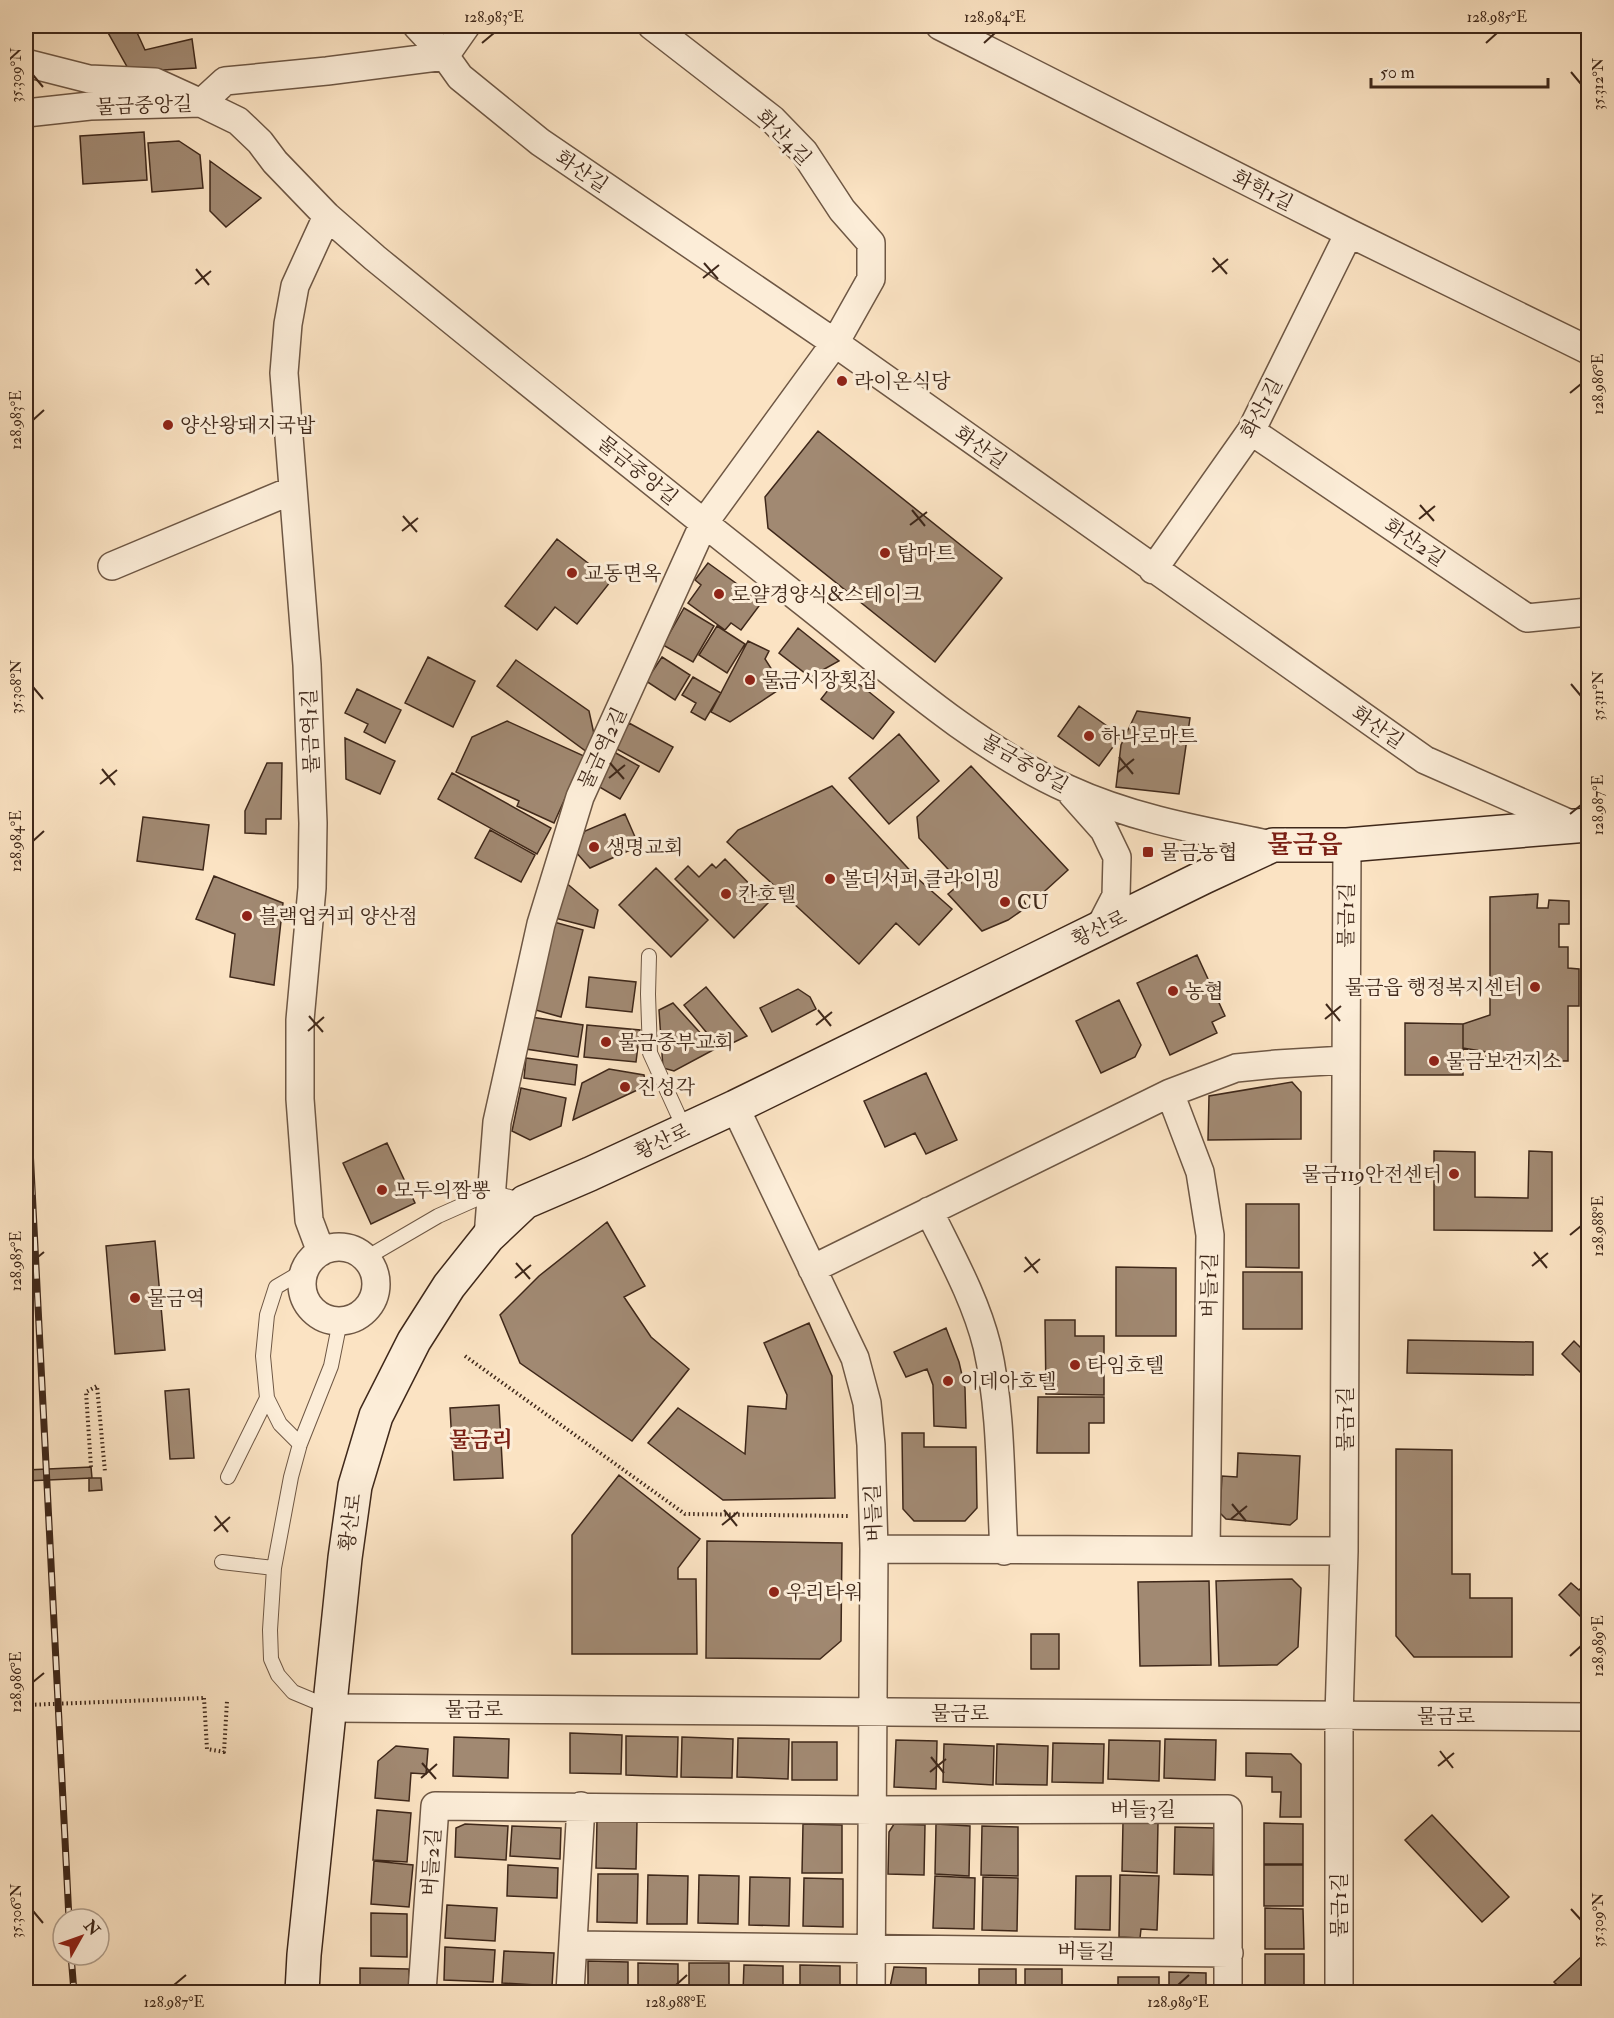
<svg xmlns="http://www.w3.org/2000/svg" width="1614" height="2018" font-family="'IM FELL Double Pica','Noto Serif KR',serif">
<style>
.building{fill:#a18972;stroke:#3f281a;stroke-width:1.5}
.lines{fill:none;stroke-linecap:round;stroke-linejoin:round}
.service-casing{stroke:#6e5744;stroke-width:16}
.minor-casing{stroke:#6e5744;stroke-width:30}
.secondary-casing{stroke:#3f281a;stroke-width:36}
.path{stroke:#3f281a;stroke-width:4;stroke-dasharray:1.5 3;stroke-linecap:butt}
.service{stroke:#fcedd8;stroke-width:14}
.minor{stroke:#fcedd8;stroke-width:27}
.secondary{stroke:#fcedd8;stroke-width:33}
.rail-casing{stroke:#3f281a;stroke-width:7}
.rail{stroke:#fcedd8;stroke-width:4.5;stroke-dasharray:14;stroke-linecap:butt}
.path-bridge{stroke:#3f281a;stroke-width:4;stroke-dasharray:1.5 3;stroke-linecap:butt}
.ticks{fill:none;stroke:#3f281a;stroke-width:2}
.poi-dot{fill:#8f2418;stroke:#fcedd8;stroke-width:2}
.labels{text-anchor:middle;stroke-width:6;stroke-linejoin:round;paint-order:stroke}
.street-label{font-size:20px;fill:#3f281a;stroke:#fcedd8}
.poi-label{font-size:20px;fill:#3f281a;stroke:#fcedd8;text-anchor:start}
.quarter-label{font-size:22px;font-weight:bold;fill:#7a1f14;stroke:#fcedd8}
.district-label{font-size:26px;font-weight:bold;fill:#7a1f14;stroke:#fcedd8}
.neatline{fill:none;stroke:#3f281a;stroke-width:2}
.ticks-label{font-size:15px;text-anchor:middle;fill:#3f281a}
</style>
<rect width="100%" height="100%" fill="#fbe3c3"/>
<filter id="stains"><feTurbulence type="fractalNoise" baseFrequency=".00333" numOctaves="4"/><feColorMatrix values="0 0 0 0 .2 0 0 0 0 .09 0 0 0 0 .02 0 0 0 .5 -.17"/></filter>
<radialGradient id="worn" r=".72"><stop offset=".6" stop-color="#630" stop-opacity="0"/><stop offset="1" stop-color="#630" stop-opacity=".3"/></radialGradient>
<path class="building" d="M134 26 145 50 192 39 196 68 130 72 106 29Z
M144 132 147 180 83 184 80 136Z
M179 141 200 155 203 188 152 192 148 143Z
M210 161 261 198 226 227 210 211Z
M818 431 1002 578 935 662 768 528 765 497Z
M557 539 611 581 577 624 555 607 537 630 505 606Z
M708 563 762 602 741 630 731 623 725 630 688 603 701 585 695 580Z
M684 608 714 626 693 662 663 645Z
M717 626 745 644 727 673 699 655Z
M798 628 839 661 810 677 779 653Z
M748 641 769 651 765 659 783 687 730 722 711 712Z
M428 657 475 681 453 727 405 703Z
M662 657 690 675 675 700 646 681Z
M516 660 589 711 594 734 587 752 497 686Z
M843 671 894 712 873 739 821 699Z
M693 677 721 693 705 720 691 712 696 703 682 695Z
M357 689 401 710 385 743 364 732 368 724 345 713Z
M1079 706 1121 736 1099 766 1058 736Z
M1137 711 1190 718 1179 794 1116 787 1121 745Z
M507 721 584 756 554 823 517 806 519 801 456 772 472 737Z
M629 723 673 747 659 772 615 748Z
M899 734 939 781 889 824 849 778Z
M345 738 395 761 380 794 346 779Z
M614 752 639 766 620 799 596 785Z
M267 763H282L281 819H266V834L245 833V811Z
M971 766 1068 870 1035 900 1027 892 1022 897 1027 907 1008 920 982 931 948 894 961 883 919 838 917 817Z
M452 773 551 828 537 854 438 799Z
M832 786 917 878 952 909 919 945 896 923 859 964 727 842 738 830Z
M625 814 639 846 590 868 574 850 585 831Z
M143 817 209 825 203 870 137 861Z
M490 830 535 855 521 882 475 858Z
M725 859 768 903 734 938 675 879 688 866 699 877 712 864 716 868Z
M656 868 708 920 671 957 619 905Z
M214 876 283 903 274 985 230 977 235 934 196 919Z
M564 881 598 910 594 928 555 918Z
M1538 894 1537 908H1548L1549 900 1569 901V924H1559V947H1568V968L1579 969V1006H1568V1061L1486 1060V1052L1463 1048V1024L1490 1015V897Z
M554 922 583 930 561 1017 532 1009Z
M1197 955 1225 1016 1212 1022 1217 1033 1170 1055 1137 983Z
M589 977 636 982 632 1012 586 1007Z
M706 987 747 1036 720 1049 684 1005Z
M798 989 810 997 816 1009 772 1032 760 1008Z
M1119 1000 1141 1045 1135 1057 1101 1073 1076 1021Z
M673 1003 715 1049 674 1071 663 1068 659 1010Z
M531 1017 583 1025 578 1057 526 1049Z
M1405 1023 1463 1024V1075H1405Z
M587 1025 640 1030 636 1062 584 1057Z
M526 1058 577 1065 575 1085 524 1078Z
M609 1069 644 1075 646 1086 573 1120 582 1083Z
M926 1073 957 1140 926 1154 915 1133 885 1147 864 1101Z
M1292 1082 1301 1092V1139L1208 1140 1209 1096Z
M521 1088 566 1098 561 1126 530 1140 512 1131Z
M387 1143 415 1203 371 1224 343 1163Z
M1434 1151 1475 1152V1197L1528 1198 1529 1151 1552 1152V1231L1434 1230Z
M1246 1204H1299V1268L1246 1267Z
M607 1222 645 1286 624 1297 651 1337 689 1369 632 1441 520 1363 500 1315 539 1276Z
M155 1241 165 1350 115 1354 106 1246Z
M1116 1267 1176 1268V1336H1116Z
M1586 1270H1588V1380L1562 1354 1574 1341 1582 1349 1586 1345Z
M1243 1272H1302V1329H1243Z
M1045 1320H1075V1336H1104V1395L1046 1394Z
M809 1323 832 1376 835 1498 723 1500 648 1443 678 1408 745 1454 748 1406 786 1409 787 1395 764 1343Z
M946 1328 959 1362 965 1388 966 1428 934 1426 933 1385 927 1369 906 1377 894 1352Z
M1408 1340 1533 1342V1375L1407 1373Z
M189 1389 194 1458 170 1459 165 1391Z
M1038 1397H1104V1423H1089V1453H1037Z
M499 1405 503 1478 454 1480 450 1408Z
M902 1433H924V1447H976L977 1508 965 1521H914L903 1509Z
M1396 1449 1452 1450V1574H1470V1598H1512V1657H1414L1396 1636Z
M1238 1453 1300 1456 1297 1519 1290 1525 1226 1519 1220 1513 1222 1476 1237 1477Z
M91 1467 92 1478 26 1481V1470Z
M619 1475 700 1539 678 1568V1579H696L697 1654H572V1535Z
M89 1478H101L102 1490 89 1491Z
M1583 1512H1588V1624L1559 1595 1571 1583 1579 1590 1583 1586Z
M707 1541 842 1543 841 1641 820 1659 706 1658Z
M1292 1579 1301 1588 1298 1647 1277 1665 1219 1666 1216 1581Z
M1209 1581 1211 1665 1140 1666 1138 1582Z
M1031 1634H1059V1669H1031Z
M570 1733 622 1735 621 1774 570 1773Z
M626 1736 678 1737 677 1777 626 1775Z
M454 1737 509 1739 508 1778 453 1776Z
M682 1737 733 1739 732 1778 681 1777Z
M738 1738 789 1739 788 1779 737 1777Z
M1165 1739 1216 1740 1215 1780 1164 1778Z
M896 1740 937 1741 936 1789 894 1787Z
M1109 1740 1160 1741 1159 1781 1108 1779Z
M792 1742H837V1780H792Z
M1053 1743 1104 1744 1103 1783 1052 1782Z
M944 1744 994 1746 993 1785 943 1782Z
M997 1744 1048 1746 1047 1785 996 1784Z
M396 1746 428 1749 426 1774 411 1773 409 1801 375 1798 378 1761Z
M1246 1753 1291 1754 1301 1764V1817H1280L1281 1792H1272V1777L1246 1776Z
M377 1810 411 1813 407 1862 373 1860Z
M1432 1815 1509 1897 1482 1922 1405 1840Z
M597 1820 637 1821 636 1869 596 1868Z
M1123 1822 1158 1823 1157 1873 1122 1871Z
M1264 1823 1303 1824V1864H1264Z
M465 1824 508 1826 506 1860 455 1857 456 1828Z
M803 1824 842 1825V1873H802Z
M894 1824 925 1825 924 1875 888 1874 889 1832Z
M936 1824 970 1826 969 1876 935 1874Z
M512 1826 561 1828 560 1859 510 1856Z
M982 1826 1018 1827V1876L981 1875Z
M1175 1827 1214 1828 1213 1875 1174 1874Z
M374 1861 413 1865 409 1907 371 1904Z
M508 1865 558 1868 557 1898 507 1896Z
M1264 1865H1303V1906H1264Z
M598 1874H638L637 1923 597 1922Z
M648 1875 688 1876 687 1924H647Z
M699 1875 739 1876 738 1924 698 1923Z
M1120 1875 1159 1876 1157 1930 1141 1929 1140 1938 1119 1937Z
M935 1876 975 1878 974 1929 933 1928Z
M1076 1876H1111L1110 1930 1075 1929Z
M750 1877 790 1878 789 1926 749 1925Z
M983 1877 1018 1878 1017 1931 982 1930Z
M804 1878 843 1879V1927L803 1926Z
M447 1905 497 1908 495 1941 445 1938Z
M1265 1908 1303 1909 1304 1949H1265Z
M371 1913 407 1914V1957L371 1956Z
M445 1947 495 1950 493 1982 444 1980Z
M504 1951 554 1953 552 1986 502 1983Z
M1265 1954H1304V1992H1265Z
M1581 1957 1588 1965V1992H1564L1554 1982Z
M588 1961 628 1962V1992H588Z
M638 1963 678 1964V1992H638Z
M689 1963H729V1992H689Z
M744 1965 783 1966V1992H743Z
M800 1965 840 1966V1992H800Z
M894 1967 926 1968V1992H889Z
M360 1968 409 1969V1992H360Z
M979 1969H1016V1992H979Z
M1025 1969H1062V1992H1025Z
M1169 1972 1206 1973V1992H1169Z
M1118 1977H1159V1992H1118Z
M442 1989 492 1991V1992H442Z"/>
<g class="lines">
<defs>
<path id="service" d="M649 956 648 994 650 1053 685 1130
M366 1258 438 1216 492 1192 523 1201
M300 1444 280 1424 267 1398 263 1356 267 1315 276 1287 305 1270
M228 1477 267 1398
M222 1562 274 1568
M329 1707 293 1692 278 1675 271 1659 270 1630 274 1568 291 1477 300 1444 331 1366 340 1321"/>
<path id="minor" d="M417 26 445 56 460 77 540 142 835 343 1425 760 1575 826
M940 26 1349 233 1588 350
M445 56 466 26
M26 63 89 79 155 82 201 103 225 81 327 71 445 56
M26 113 90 106 201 103 238 121 260 142 275 162 327 216 375 258C516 373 658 487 801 600 884 665 972 746 1068 789 1133 819 1204 831 1273 845
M1251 431 1527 618 1588 612
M112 566 293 490
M1153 570 1251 431 1349 233
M1072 794 1104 830 1117 857 1116 896 1100 927
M1170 1093 1200 1172 1210 1235 1206 1550
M735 1107 855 1358 867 1403 871 1445 874 1549 871 1992
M929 1211C950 1254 975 1298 987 1346 1002 1412 1000 1483 1004 1551
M488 1237 497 1122 541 924 580 797 704 523 835 343 871 279V243L842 210 804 152 772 119 652 26
M302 1284a37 37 0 1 1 74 0a37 37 0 1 1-74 0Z
M321 1252 309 1220 300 1099V1020L312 888 313 823 307 665 284 373 288 324 295 286 327 216
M812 1269 1170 1093 1236 1068 1277 1064 1345 1060
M874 1549 1344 1551
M331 1708 1588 1717
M573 1945 1229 1953
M422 1992 435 1806 873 1810 1228 1809V1992
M570 1992 581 1806
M1339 1992V1716L1344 1551 1347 845"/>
<path id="secondary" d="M302 1992 304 1955 345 1558 355 1486 376 1416 414 1341 449 1286 488 1237 525 1202 590 1174 735 1107 1204 877 1273 845H1347L1588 825"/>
</defs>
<use href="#service" class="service-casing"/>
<use href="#minor" class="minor-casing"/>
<use href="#secondary" class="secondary-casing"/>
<path class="path" d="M465 1356 685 1514 849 1516
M91 1467 86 1392 97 1386 105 1472
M204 1698 207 1749 224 1752 227 1701"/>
<use href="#service" class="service"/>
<use href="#minor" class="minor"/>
<use href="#secondary" class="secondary"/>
<defs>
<path id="rail" d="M26 1069 69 1919
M71 1955 74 1992"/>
</defs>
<use href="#rail" class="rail-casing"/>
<use href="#rail" class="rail"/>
<path class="path-bridge" d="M26 1705 204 1698"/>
</g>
<path class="ticks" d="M482 43 494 33M984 43 995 33M1486 43 1497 33M1571 72 1581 84M33 75 43 87M1213 258 1227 274M704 263 718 279M196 269 209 285M1212 272 1228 259M703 278 719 265M195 284 211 271M1570 393 1581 384M33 420 44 410M1420 505 1434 521M912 510 925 526M403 516 417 532M1419 519 1435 506M910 525 927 512M402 531 418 518M1571 684 1581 696M33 687 43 699M1119 757 1133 774M610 763 624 779M102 769 115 785M1118 772 1134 759M609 778 625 765M100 784 117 770M1570 814 1581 805M33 841 44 831M1326 1004 1340 1021M818 1010 831 1026M309 1016 323 1032M1325 1019 1341 1006M816 1025 832 1012M308 1031 324 1017M1570 1235 1581 1226M1534 1252 1547 1268M1025 1257 1038 1273M33 1261 44 1252M516 1263 530 1279M1532 1266 1548 1253M1024 1272 1040 1259M515 1278 531 1265M1232 1504 1246 1521M724 1510 737 1526M215 1516 228 1532M1231 1519 1247 1506M722 1525 738 1512M214 1531 230 1517M1570 1656 1581 1646M33 1682 44 1673M1440 1751 1453 1768M931 1757 944 1773M422 1763 436 1779M1438 1766 1454 1753M930 1772 946 1759M421 1778 437 1764M1571 1909 1581 1920M33 1911 43 1923M174 1985 186 1975M676 1985 687 1975M1178 1985 1189 1975"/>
<g class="poi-dot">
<circle cx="842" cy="381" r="6"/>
<circle cx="168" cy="425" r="6"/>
<circle cx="885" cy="553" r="6"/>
<circle cx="572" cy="573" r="6"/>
<circle cx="719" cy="594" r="6"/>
<circle cx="750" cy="680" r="6"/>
<circle cx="1089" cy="736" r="6"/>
<circle cx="594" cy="847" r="6"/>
<rect x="1142" y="846" width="12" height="12" rx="3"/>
<circle cx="830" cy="879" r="6"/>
<circle cx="726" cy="894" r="6"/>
<circle cx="1005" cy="902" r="6"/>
<circle cx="247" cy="916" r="6"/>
<circle cx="1535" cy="987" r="6"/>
<circle cx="1173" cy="991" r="6"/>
<circle cx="606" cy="1042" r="6"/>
<circle cx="1434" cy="1061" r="6"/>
<circle cx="625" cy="1087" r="6"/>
<circle cx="1454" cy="1174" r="6"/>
<circle cx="382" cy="1190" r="6"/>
<circle cx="135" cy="1298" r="6"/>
<circle cx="1075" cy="1365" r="6"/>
<circle cx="948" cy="1381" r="6"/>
<circle cx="774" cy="1592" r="6"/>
</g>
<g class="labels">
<g class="street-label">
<text transform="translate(144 105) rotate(-2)" y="7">물금중앙길</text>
<text transform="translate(784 137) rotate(46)" y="7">화산4길</text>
<text transform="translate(582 171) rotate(34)" y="7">화산길</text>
<text transform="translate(1263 190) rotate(27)" y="7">화학1길</text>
<text transform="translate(1261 408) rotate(-62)" y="7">화산1길</text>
<text transform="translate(981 447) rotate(35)" y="7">화산길</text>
<text transform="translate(638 470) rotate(39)" y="7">물금중앙길</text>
<text transform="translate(1415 542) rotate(34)" y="7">화산2길</text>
<text transform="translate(1378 727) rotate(35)" y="7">화산길</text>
<text transform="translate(310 731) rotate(-92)" y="7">물금역1길</text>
<text transform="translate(602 748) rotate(-65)" y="7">물금역2길</text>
<text transform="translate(1025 763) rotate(30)" y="7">물금중앙길</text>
<text transform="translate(1346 915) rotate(-89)" y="7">물금1길</text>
<text transform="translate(1099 928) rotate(-26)" y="7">황산로</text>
<text transform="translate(662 1141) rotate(-25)" y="7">황산로</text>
<text transform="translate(1209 1285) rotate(-89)" y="7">버들1길</text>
<text transform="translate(1345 1419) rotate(-90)" y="7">물금1길</text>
<text transform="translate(873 1513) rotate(-92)" y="7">버들길</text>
<text transform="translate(350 1522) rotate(-82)" y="7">황산로</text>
<text x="474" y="1716">물금로</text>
<text x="960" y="1720">물금로</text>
<text x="1446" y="1723">물금로</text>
<text x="1143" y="1816">버들3길</text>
<text transform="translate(431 1862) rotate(-86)" y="7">버들2길</text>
<text transform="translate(1339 1905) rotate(-90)" y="7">물금1길</text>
<text transform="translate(1086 1951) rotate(1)" y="7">버들길</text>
</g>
<g class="poi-label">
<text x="854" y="388">라이온식당</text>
<text x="180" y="432">양산왕돼지국밥</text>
<text x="897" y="560">탑마트</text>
<text x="584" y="580">교동면옥</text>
<text x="731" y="601">로얄경양식&amp;스테이크</text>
<text x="762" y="687">물금시장횟집</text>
<text x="1101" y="743">하나로마트</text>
<text x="606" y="854">생명교회</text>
<text x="1160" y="859">물금농협</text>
<text x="842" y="886">볼더서퍼 클라이밍</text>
<text x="738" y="901">칸호텔</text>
<text x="1017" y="909">CU</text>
<text x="259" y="923">블랙업커피 양산점</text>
<text x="1523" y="994" text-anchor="end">물금읍 행정복지센터</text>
<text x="1185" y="998">농협</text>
<text x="618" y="1049">물금중부교회</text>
<text x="1446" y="1068">물금보건지소</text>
<text x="637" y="1094">진성각</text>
<text x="1442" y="1181" text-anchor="end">물금119안전센터</text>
<text x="394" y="1197">모두의짬뽕</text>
<text x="147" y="1305">물금역</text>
<text x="1087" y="1372">타임호텔</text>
<text x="960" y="1388">이데아호텔</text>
<text x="786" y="1599">우리타워</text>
</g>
<g class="quarter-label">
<text x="481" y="1447">물금리</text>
</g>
<g class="district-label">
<text x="1305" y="853">물금읍</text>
</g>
</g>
<rect width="1614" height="2018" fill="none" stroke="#fbe3c3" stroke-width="66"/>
<g transform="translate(81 1937) rotate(50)"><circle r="28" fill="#fcedd8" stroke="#b09e8c" stroke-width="1.5"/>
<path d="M0-4.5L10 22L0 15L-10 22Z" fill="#8f2418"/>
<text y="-9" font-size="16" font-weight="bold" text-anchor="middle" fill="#3f281a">N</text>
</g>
<path d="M1371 78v9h177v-9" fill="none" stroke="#3f281a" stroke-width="3"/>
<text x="1380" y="78" font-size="18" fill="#3f281a" stroke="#fcedd8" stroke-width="4.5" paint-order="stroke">50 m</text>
<rect x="33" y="33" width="1548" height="1952" class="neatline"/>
<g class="ticks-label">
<text x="494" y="22">128.983°E</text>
<text x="995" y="22">128.984°E</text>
<text x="1497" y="22">128.985°E</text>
<text transform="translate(16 75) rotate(-90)" y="5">35.309°N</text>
<text transform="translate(1598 84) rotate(-90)" y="5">35.312°N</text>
<text transform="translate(1598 384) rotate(-90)" y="5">128.986°E</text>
<text transform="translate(16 420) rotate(-90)" y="5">128.983°E</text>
<text transform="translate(16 687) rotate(-90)" y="5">35.308°N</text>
<text transform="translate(1598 696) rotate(-90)" y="5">35.311°N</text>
<text transform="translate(1598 805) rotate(-90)" y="5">128.987°E</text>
<text transform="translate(16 841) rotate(-90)" y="5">128.984°E</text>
<text transform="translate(1598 1226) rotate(-90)" y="5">128.988°E</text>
<text transform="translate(16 1261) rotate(-90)" y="5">128.985°E</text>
<text transform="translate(1598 1646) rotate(-90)" y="5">128.989°E</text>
<text transform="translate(16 1682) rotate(-90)" y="5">128.986°E</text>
<text transform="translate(16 1911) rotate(-90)" y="5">35.306°N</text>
<text transform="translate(1598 1920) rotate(-90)" y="5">35.309°N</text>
<text x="174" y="2007">128.987°E</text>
<text x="676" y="2007">128.988°E</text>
<text x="1178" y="2007">128.989°E</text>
</g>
<rect width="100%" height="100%" filter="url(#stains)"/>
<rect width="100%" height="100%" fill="url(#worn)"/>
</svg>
